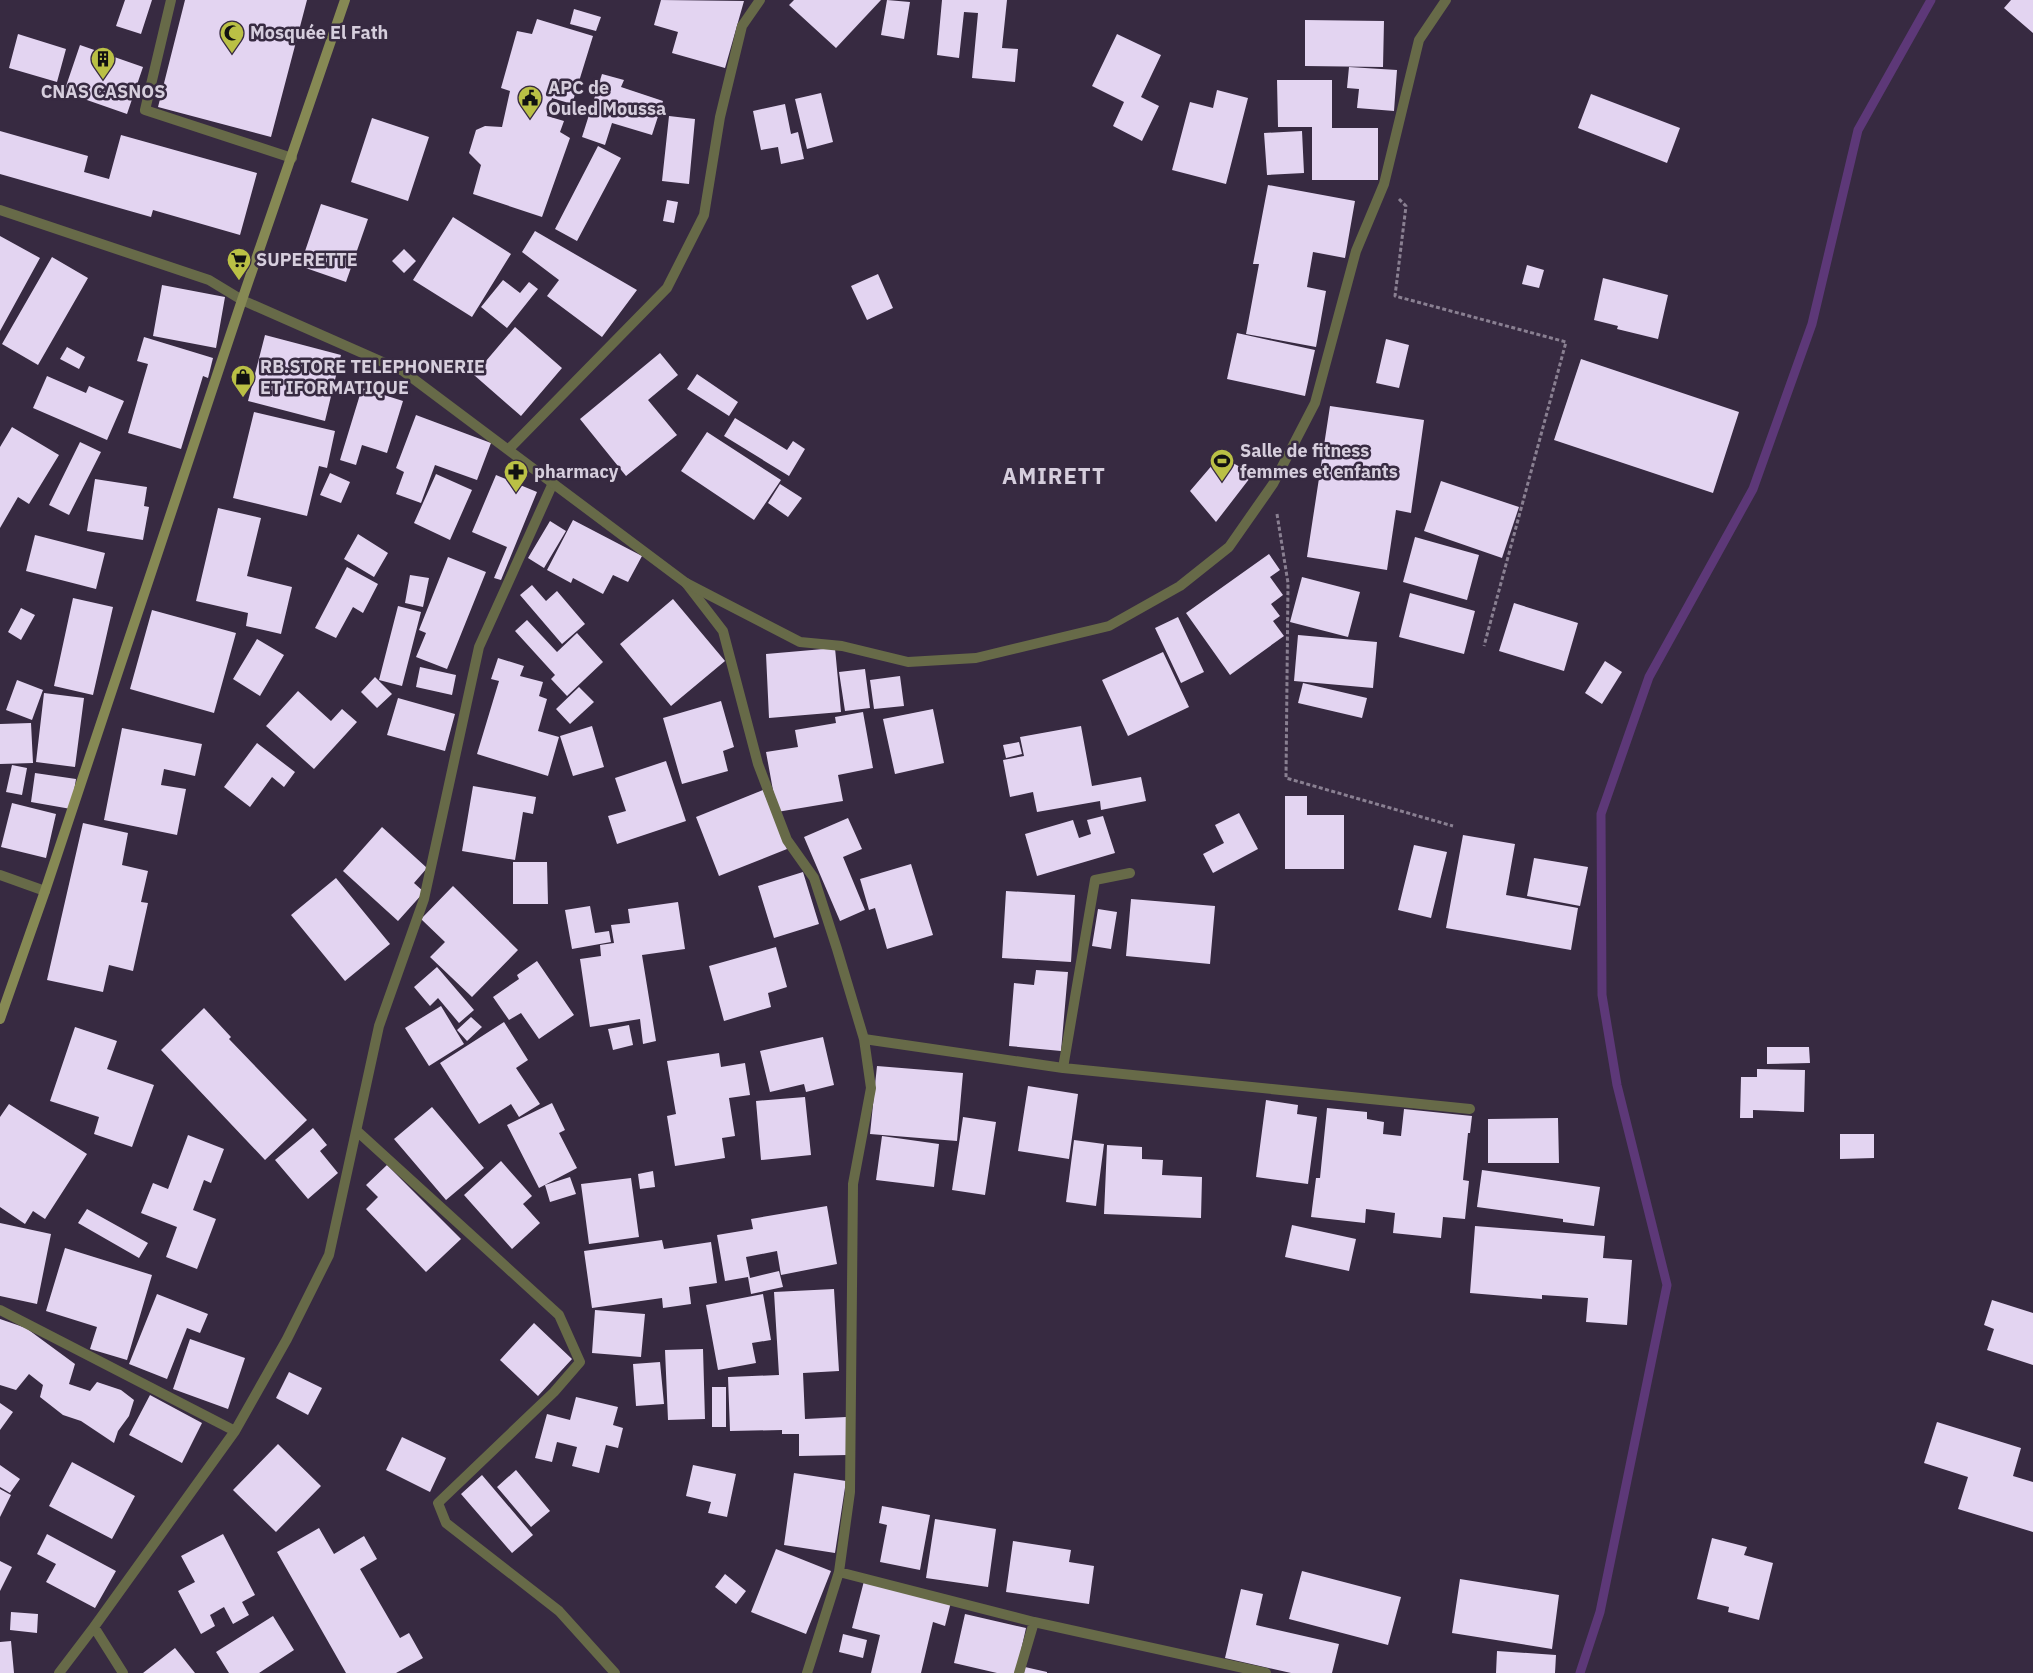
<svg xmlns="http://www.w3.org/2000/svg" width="2033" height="1673" font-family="'IBM Plex Sans',sans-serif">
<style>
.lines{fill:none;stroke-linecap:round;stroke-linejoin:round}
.stream{stroke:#5d3878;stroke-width:9}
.building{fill:#e3d4f1}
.path{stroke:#8a8092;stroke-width:3;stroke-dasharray:4 2.5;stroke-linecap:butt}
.service{stroke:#676a48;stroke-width:10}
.minor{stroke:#676a48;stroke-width:10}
.tertiary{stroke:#676a48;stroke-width:10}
.secondary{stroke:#868954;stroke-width:10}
.labels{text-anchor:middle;stroke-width:5;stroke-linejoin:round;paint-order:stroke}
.poi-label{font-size:18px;font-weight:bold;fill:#d6cedd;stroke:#372a41;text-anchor:start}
.district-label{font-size:22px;font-weight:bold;letter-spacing:1px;fill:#d6cedd;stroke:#372a41}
</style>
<rect width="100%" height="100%" fill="#372a41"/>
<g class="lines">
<path class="stream" d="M1580 1673 1600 1612 1667 1285 1617 1085 1602 995 1601 814 1649 677 1753 489 1812 324 1858 130 1931 0"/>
</g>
<path class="building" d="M125 0H152L141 34 116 26Z
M185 0H307L271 137 158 107Z
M661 0 744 1 725 68 672 53 678 32 654 25Z
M794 0H881L836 48 789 5Z
M887 0 910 2 904 39 881 35Z
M942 0H1007L1002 48 1018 49 1015 82 972 78 978 13 964 12 959 58 937 55Z
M2011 0H2033V33L2004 8Z
M574 9 601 17 596 31 570 24Z
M537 19 593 36 572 104 552 98 547 116 564 121 560 132 570 138 542 217 473 194 481 165 469 153 476 130 485 126 502 127 510 91 501 88 517 31 532 34Z
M1305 20 1384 21 1383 67 1305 66Z
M18 34 66 49 57 82 9 68Z
M1117 34 1161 55 1141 97 1159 106 1142 141 1113 126 1124 102 1092 86Z
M80 45 143 67 127 114 64 92Z
M1349 67 1397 70 1394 111 1357 108 1359 89 1347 88Z
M602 74 624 80 621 87 663 101 652 135 612 123 605 145 582 137Z
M1277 80H1332V128H1378V180H1312V127H1278Z
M1217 90 1248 98 1226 184 1172 170 1190 102 1213 108Z
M821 93 833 142 807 149 795 99Z
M1591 94 1680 128 1667 163 1578 128Z
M785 104 791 134 798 132 804 159 781 164 778 147 761 150 753 111Z
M669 116 695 119 689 184 662 181Z
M372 118 429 137 408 201 351 182Z
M0 131 88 156 84 172 109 179 121 135 257 173 240 235 153 210 151 217 0 174Z
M1302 131 1304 173 1267 175 1264 133Z
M598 146 621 158 577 241 555 229Z
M1268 185 1355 201 1345 258 1313 252 1307 287 1326 291 1316 347 1246 334 1259 264H1253Z
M667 200 678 202 674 223 663 221Z
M321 204 368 219 346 282 300 266Z
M453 217 511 254 472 317 413 280Z
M535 231 637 290 602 337 547 296 559 280 522 252Z
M0 236 40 258 0 331Z
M404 249 416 261 404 273 392 261Z
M52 257 88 278 38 365 2 344Z
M1527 265 1544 270 1539 288 1522 284Z
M878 274 893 308 867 320 851 286Z
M1603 278 1668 295 1658 339 1617 329 1618 326 1594 320Z
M503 280 520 293 529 282 538 289 507 328 481 307Z
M162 285 225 297 216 348 153 336Z
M515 327 562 368 521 416 474 375Z
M1237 333 1315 350 1305 396 1227 379Z
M265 335 341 355 325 421 248 401Z
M144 337 213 358 208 378 203 376 181 449 128 433 148 364 137 361Z
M1386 339 1409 345 1399 388 1376 383Z
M67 347 85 357 79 369 60 359Z
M660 353 678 375 648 400 677 435 626 476 580 419Z
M1581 359 1739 412 1713 493 1554 440Z
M697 374 738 402 729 416 687 389Z
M47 376 86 393 89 386 124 401 107 440 33 408Z
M362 388 403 401 387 453 362 445 356 465 340 460Z
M1330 406 1424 420 1411 513 1396 510 1387 570 1307 557Z
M254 412 335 431 327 468 319 466 307 516 233 498Z
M416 415 491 443 477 480 435 465 421 503 396 494 404 472 396 468Z
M735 418 787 450 793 441 805 449 789 476 724 436Z
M12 427 59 455 29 504 18 497 0 528V447Z
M707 432 781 480 754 520 681 471Z
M80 442 101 452 69 515 49 505Z
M1220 456 1253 474 1216 522 1190 491Z
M330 473 350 482 341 503 320 495Z
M436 474 472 490 450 540 414 523Z
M496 475 537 492 501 580 494 578 507 547 472 532Z
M95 479 147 487 144 506 149 507 143 540 87 531Z
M1441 481 1519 507 1502 558 1424 531Z
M780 484 802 498 788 517 768 503Z
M218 508 261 518 247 576 292 587 281 634 246 626 248 613 196 601Z
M573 520 642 556 628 582 613 575 603 594 573 578 571 583 547 570Z
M550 521 566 531 544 568 528 558Z
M358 534 388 553 374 577 344 559Z
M35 535 105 553 96 589 26 571Z
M1415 537 1479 555 1467 600 1403 582Z
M1269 554 1280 570 1270 577 1283 595 1271 604 1280 616 1273 621 1284 636 1230 675 1186 613Z
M448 557 486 572 447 669 416 657 426 633 419 630Z
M347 567 378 584 363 613 353 607 336 638 315 628Z
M410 575 429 578 423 607 405 603Z
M1302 577 1360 592 1348 637 1290 622Z
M532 585 546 601 557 591 585 624 562 644 520 595Z
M1410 593 1475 611 1464 654 1399 637Z
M73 598 113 607 93 695 54 686Z
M673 599 725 661 671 706 620 644Z
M1514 603 1578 623 1564 671 1499 651Z
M398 606 421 612 402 686 379 680Z
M21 608 35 615 21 640 8 632Z
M152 610 236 633 214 713 130 689Z
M1178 617 1204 672 1181 683 1155 628Z
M527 620 557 652 577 633 603 662 567 696 551 679 555 675 515 631Z
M1298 635 1377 642 1373 688 1294 681Z
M257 639 284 655 260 696 233 679Z
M835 648 841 712 769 718 766 654Z
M1163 652 1189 707 1128 736 1102 680Z
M498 658 524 666 520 676 543 682 539 696 547 699 538 731 559 737 548 776 477 754 499 681 491 679Z
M1605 661 1622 672 1602 704 1585 693Z
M420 667 456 675 452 695 416 687Z
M865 669 870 708 845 711 839 672Z
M900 676 904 706 874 709 870 680Z
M375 677 392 694 377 708 361 692Z
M17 680 43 690 32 720 6 710Z
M1303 683 1367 698 1362 718 1298 703Z
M579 687 594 702 570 724 556 709Z
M298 691 331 721 342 709 357 722 314 769 266 726Z
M44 693 84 698 75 767 36 762Z
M398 698 455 714 445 751 387 735Z
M721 701 734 747 723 751 728 771 682 784 663 718Z
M933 709 944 763 895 774 883 719Z
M863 712 873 768 838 775 843 801 777 812 766 752 798 747 795 730 836 723 835 717Z
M31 723 33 763 0 764V724Z
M592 726 604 767 573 776 560 736Z
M1081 726 1092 786 1141 777 1146 801 1101 810 1100 801 1037 812 1033 792 1010 797 1003 760 1024 756 1020 737Z
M122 728 202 744 195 776 164 769 161 785 186 789 177 835 104 820Z
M1019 742 1022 754 1006 758 1003 745Z
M257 743 295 772 284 787 272 777 250 807 224 787Z
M666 761 686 821 617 844 608 816 626 811 615 778Z
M12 765 27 768 22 795 6 792Z
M35 773 76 779 71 809 31 802Z
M473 786 536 797 533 814 523 812 515 860 462 851Z
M763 790 787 849 719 876 696 817Z
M1285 796H1307V815H1344V869H1285Z
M12 803 56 814 46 858 1 847Z
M1239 813 1258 849 1213 873 1203 854 1224 843 1215 825Z
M1103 816 1115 853 1037 876 1025 834 1073 820 1079 838 1091 834 1087 820Z
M848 818 862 849 843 857 865 910 840 921 804 837Z
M83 823 128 833 122 865 148 871 141 902 148 903 133 971 109 965 103 992 47 980Z
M382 827 427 868 414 883 424 892 398 921 343 871Z
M1463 835 1515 844 1506 895 1578 908 1571 950 1446 928Z
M1414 845 1447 852 1431 918 1398 910Z
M1534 858 1588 867 1580 906 1527 896Z
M513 862H547L548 904H513Z
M911 864 933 935 887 949 875 908 869 910 860 879Z
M803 872 819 924 774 938 758 886Z
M336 878 390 944 345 981 291 915Z
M453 886 518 950 472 997 430 957 445 942 421 919Z
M1006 891 1075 895 1071 962 1002 958Z
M1131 899 1215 906 1210 964 1126 956Z
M678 902 685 949 642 955 656 1041 643 1044 640 1019 590 1027 580 959 601 956 600 945 614 943 611 925 630 923 628 909Z
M590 906 595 933 609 931 611 942 572 949 565 910Z
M1098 909 1117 912 1111 949 1092 946Z
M776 947 787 987 768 993 771 1007 724 1021 709 966Z
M537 961 574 1015 539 1039 521 1013 509 1020 493 997 519 979 517 975Z
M437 967 474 1010 459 1023 438 998 430 1006 414 987Z
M1036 970 1068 972 1061 1051 1009 1046 1014 983 1034 985Z
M441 1006 464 1044 429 1066 405 1028Z
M204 1008 231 1037 229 1039 307 1120 265 1160 161 1050Z
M471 1017 482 1027 467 1041 457 1030Z
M504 1022 528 1060 516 1068 540 1104 519 1117 511 1104 479 1124 440 1063Z
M629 1025 633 1045 613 1050 608 1029Z
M75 1027 117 1041 107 1069 154 1085 132 1147 94 1134 99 1117 50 1101Z
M823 1037 834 1085 806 1092 804 1084 770 1092 760 1051Z
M1767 1047H1809L1810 1063 1767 1064Z
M719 1053 721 1067 745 1063 750 1095 729 1098 735 1136 722 1138 725 1158 675 1166 667 1116 676 1114 667 1061Z
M877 1066 963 1073 957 1141 870 1134Z
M1757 1069 1805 1070 1804 1112 1753 1110V1118H1740L1741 1077H1757Z
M1028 1086 1078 1094 1069 1159 1018 1151Z
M805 1097 811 1155 761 1160 756 1101Z
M1266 1100 1298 1105 1297 1114 1317 1117 1308 1184 1256 1177Z
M552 1103 565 1130 559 1133 577 1168 539 1188 507 1125Z
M9 1104 87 1154 45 1219 33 1211 25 1224 0 1207V1117Z
M432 1107 484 1168 446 1200 394 1139Z
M1327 1108 1367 1112V1119L1384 1122 1383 1134 1401 1136 1404 1109 1472 1116 1470 1133H1468L1463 1180 1469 1181 1465 1219 1443 1217 1441 1238 1393 1233 1395 1213 1366 1209 1365 1223 1311 1217 1316 1178H1320Z
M963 1117 996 1122 985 1195 952 1190Z
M1558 1118 1559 1163H1488V1119Z
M313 1128 327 1145 320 1151 338 1173 308 1199 275 1160Z
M1840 1134H1874V1158L1840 1159Z
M188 1135 224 1149 211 1183 204 1180 193 1210 216 1219 197 1269 166 1257 177 1227 141 1213 153 1183 168 1189Z
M882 1136 939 1144 934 1187 876 1180Z
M1074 1140 1104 1144 1096 1206 1066 1202Z
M1107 1145 1142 1147V1159L1163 1160 1162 1175 1202 1177 1201 1218 1104 1214Z
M501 1161 532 1196 523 1204 540 1223 512 1249 464 1195Z
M387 1165 461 1239 426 1272 366 1209 378 1197 366 1185Z
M1482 1170 1600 1187 1594 1226 1563 1222V1219L1477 1207Z
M653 1171 655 1187 640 1189 638 1174Z
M570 1177 576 1194 550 1202 545 1185Z
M631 1178 639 1237 589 1244 581 1184Z
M827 1206 837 1264 781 1275 777 1251 746 1257 750 1278 779 1271 783 1287 751 1294 748 1277 725 1281 717 1235 753 1229 751 1219Z
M87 1209 148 1243 139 1258 78 1223Z
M0 1223 51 1234 37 1304 0 1296Z
M1292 1225 1356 1239 1349 1271 1285 1257Z
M1475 1226 1605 1236 1603 1258 1632 1260 1627 1325 1586 1322 1588 1298 1542 1295V1299L1470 1293Z
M662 1240 664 1249 711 1242 717 1283 689 1287 691 1304 663 1308 662 1298 592 1308 584 1251Z
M65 1248 152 1275 127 1360 90 1349 97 1327 46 1311Z
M834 1289 839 1371 803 1373 805 1419 846 1417 847 1455 799 1456V1434H782V1430L730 1431 728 1377 779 1375 774 1292Z
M157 1294 208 1314 200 1333 187 1328 167 1379 129 1364Z
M763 1294 771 1340 752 1343 756 1363 718 1370 706 1305Z
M1992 1300 2033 1313V1365L1987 1350 1994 1329 1984 1325Z
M595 1310 645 1314 641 1357 592 1353Z
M0 1319 26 1328 75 1364 69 1384 90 1391 97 1382 121 1390 134 1400 129 1416 118 1431 114 1443 81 1421 63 1415 40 1397 43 1385 29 1374 16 1390 0 1385Z
M534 1323 572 1359 538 1396 500 1360Z
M190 1339 245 1358 228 1409 173 1389Z
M703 1349 705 1419 668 1420 665 1350Z
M660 1362 664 1404 636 1406 633 1364Z
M289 1372 322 1388 308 1415 276 1398Z
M712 1387H726V1427H712Z
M150 1395 202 1423 182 1463 129 1435Z
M576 1397 618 1407 613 1425 623 1428 618 1448 606 1445 599 1473 572 1466 577 1447 557 1442 552 1462 535 1458 547 1414 570 1420Z
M0 1403 13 1412 0 1430Z
M1937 1422 2021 1448 2013 1476 2033 1482V1532L1958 1509 1968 1477 1924 1463Z
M402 1437 446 1458 430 1492 386 1470Z
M278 1444 321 1486 276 1532 233 1490Z
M72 1462 135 1496 112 1539 49 1506Z
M0 1465 20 1479 10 1493 0 1487Z
M693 1465 736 1474 727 1517 708 1513 711 1502 686 1496Z
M516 1470 550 1511 531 1527 497 1487Z
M794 1473 846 1481 835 1553 784 1545Z
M482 1475 533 1535 512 1553 461 1494Z
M0 1489 11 1495 0 1517Z
M882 1506 930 1515 920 1570 880 1562 887 1525 879 1523Z
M935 1519 996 1529 988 1587 926 1578Z
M319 1528 334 1554 364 1536 377 1559 360 1569 400 1638 409 1633 423 1658 396 1673H346L277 1552Z
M47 1534 116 1571 95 1608 46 1582 56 1564 37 1554Z
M223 1534 255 1595 242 1602 249 1615 233 1624 224 1607 210 1615 215 1626 201 1634 178 1591 195 1582 181 1556Z
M1712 1538 1747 1547 1744 1555 1773 1563 1759 1620 1728 1612 1729 1607 1697 1599Z
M1013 1541 1071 1550 1069 1562 1094 1566 1089 1604 1006 1592Z
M776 1549 831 1571 806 1634 751 1612Z
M0 1561 12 1567 0 1591Z
M1302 1571 1401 1597 1388 1645 1289 1619Z
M725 1574 746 1591 736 1604 715 1587Z
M1460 1579 1559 1595 1552 1649 1452 1633Z
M864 1581 951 1602 945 1626 933 1622 921 1673H871L880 1635 852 1628Z
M1241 1589 1263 1594 1256 1625 1339 1644 1332 1673H1291L1225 1658Z
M11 1612 38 1614 37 1633 10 1630Z
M965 1614 1026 1628 1016 1673H997L954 1663Z
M273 1616 294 1650 259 1673H229L216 1652Z
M843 1634 867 1640 863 1658 839 1652Z
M11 1641 14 1673H0V1642Z
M175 1648 195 1673H143Z
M1497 1651 1556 1655 1555 1673H1496Z
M1025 1667 1047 1672V1673H1024Z"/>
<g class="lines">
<path class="path" d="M1399 199 1406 206 1395 296 1566 342 1484 646
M1277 514 1288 583 1286 778 1453 826"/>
<path class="service" d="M171 0 145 110 292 158"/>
<path class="minor" d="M509 449 667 288 704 215 720 117 742 26 760 0
M686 583 723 631 758 764 787 840 814 878 837 949 864 1039 871 1088 853 1184 850 1492 839 1572 807 1673
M0 875 45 891
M864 1039 1063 1068 1470 1109
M1063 1068 1095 880 1130 873
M357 1131 559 1315 580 1362 554 1392 438 1503 446 1523 559 1611 615 1673
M0 1310 235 1431
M839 1572 1034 1622 1019 1673
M1034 1622 1266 1673
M94 1627 123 1673
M59 1673 94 1627 235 1431 287 1339 329 1255 379 1026 424 899 479 647 553 483"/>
<path class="tertiary" d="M0 210 209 280 242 300 403 371 686 583 800 642 842 646 908 662 976 658 1109 626 1180 586 1229 547 1273 484 1315 403 1356 251 1384 184 1419 40 1446 0"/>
<path class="secondary" d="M0 1019 45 891 242 300 345 0"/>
</g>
<defs>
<symbol id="mosque-pin" viewBox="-11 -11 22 30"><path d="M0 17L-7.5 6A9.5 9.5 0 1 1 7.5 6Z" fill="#bac045" stroke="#372a41"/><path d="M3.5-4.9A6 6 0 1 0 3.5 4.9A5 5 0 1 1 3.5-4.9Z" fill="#111"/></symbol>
<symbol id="building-pin" viewBox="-11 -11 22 30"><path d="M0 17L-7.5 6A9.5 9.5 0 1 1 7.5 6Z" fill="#bac045" stroke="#372a41"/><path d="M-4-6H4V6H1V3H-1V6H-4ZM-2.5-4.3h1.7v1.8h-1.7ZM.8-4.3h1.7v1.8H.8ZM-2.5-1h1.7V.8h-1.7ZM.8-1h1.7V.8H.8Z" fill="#111"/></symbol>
<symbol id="civic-pin" viewBox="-11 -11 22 30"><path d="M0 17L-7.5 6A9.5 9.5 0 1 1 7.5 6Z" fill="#bac045" stroke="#372a41"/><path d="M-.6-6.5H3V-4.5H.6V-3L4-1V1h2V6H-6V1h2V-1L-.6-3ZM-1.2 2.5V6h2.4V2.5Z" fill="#111"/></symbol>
<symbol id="supermarket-pin" viewBox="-11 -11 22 30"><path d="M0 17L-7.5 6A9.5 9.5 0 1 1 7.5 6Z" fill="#bac045" stroke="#372a41"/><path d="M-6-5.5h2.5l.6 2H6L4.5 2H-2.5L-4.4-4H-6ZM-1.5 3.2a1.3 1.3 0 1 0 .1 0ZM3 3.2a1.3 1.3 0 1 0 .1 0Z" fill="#111"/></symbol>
<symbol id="shop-pin" viewBox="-11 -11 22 30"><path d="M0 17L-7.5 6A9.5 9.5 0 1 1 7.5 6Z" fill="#bac045" stroke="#372a41"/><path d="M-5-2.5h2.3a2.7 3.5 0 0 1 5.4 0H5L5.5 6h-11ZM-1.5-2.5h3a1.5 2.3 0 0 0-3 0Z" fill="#111"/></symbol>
<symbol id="stadium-pin" viewBox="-11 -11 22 30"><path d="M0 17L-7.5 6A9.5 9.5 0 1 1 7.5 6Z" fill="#bac045" stroke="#372a41"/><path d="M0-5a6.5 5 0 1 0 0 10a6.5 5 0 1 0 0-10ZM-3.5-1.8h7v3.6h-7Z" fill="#111"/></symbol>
<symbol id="pharmacy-pin" viewBox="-11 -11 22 30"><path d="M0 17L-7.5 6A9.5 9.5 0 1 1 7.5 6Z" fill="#bac045" stroke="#372a41"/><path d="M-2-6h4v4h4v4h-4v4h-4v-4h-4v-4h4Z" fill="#111"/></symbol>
</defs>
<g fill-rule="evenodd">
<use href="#mosque-pin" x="218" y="19" width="28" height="38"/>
<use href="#building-pin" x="89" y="45" width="28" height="38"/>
<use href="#civic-pin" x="516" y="84" width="28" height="38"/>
<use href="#supermarket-pin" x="225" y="246" width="28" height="38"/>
<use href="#shop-pin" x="229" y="363" width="28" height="38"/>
<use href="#stadium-pin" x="1208" y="447" width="28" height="38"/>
<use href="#pharmacy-pin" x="502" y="458" width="28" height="38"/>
</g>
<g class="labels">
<g class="poi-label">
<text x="250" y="39">Mosquée El Fath</text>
<text x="548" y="94">APC de<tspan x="548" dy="21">Ouled Moussa</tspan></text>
<text x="103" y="98" text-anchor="middle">CNAS CASNOS</text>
<text x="256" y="266">SUPERETTE</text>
<text x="260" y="373">RB.STORE TELEPHONERIE<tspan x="260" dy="21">ET IFORMATIQUE</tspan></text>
<text x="1240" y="457">Salle de fitness<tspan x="1240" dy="21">femmes et enfants</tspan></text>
<text x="534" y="478">pharmacy</text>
</g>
<g class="district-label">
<text x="1054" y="484">AMIRETT</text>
</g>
</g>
</svg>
